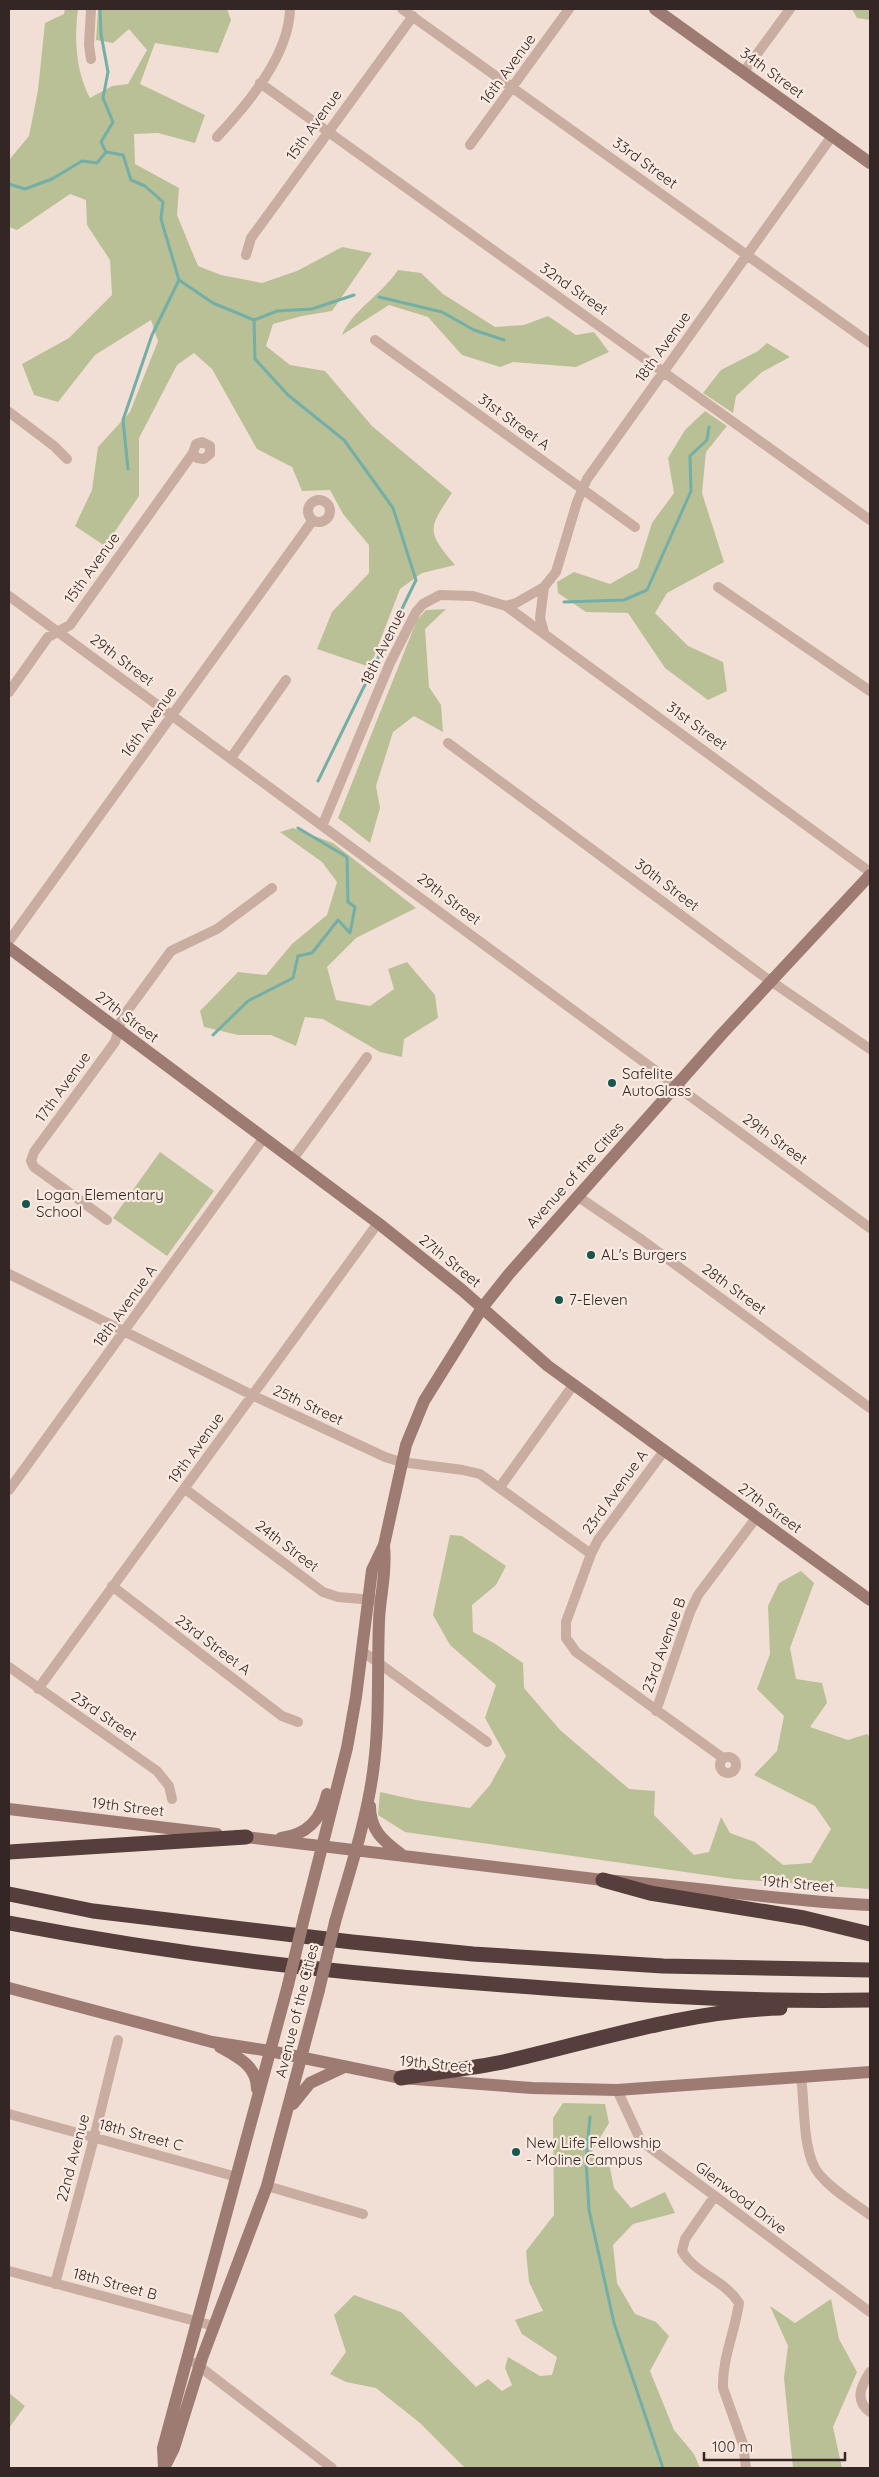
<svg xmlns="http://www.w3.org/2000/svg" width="879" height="2477" font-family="Quicksand,sans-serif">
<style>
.green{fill:#b9c095}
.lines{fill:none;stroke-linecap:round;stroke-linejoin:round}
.stream{stroke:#73afa7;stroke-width:3}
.street{stroke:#c9ada1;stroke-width:10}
.secondary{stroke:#9d7b73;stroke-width:12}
.highway{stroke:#553e3b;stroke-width:15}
.secondary-bridge{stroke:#9d7b73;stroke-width:12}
.poi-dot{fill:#19564f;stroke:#f9eae1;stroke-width:2}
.labels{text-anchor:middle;stroke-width:4.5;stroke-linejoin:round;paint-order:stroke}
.street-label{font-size:15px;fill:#332624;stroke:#f9eae1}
.poi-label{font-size:15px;fill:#332624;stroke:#f9eae1;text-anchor:start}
</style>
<rect width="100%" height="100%" fill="#f1dfd5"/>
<path class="green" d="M65 9H78C74 39 76 72 90 98L112 86 128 84 147 50 129 29 113 43 96 40 98 9H227L231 20 218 53 155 43 140 84 205 115 195 143 158 133 134 134 135 164 179 188 177 215 198 266 221 275 262 283 297 271 342 247 372 253 332 311 302 316 273 324 266 346 290 365 325 371 372 426 452 493C428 529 426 531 455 565L422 573 400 589 370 667 317 649 332 612 369 573V545L343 514 330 490 302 491 292 467 257 449 212 369 194 353 177 365 139 438V496L105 546 75 526 92 490 98 447 130 412 158 341 151 320 95 355 58 402 34 395 22 364 69 338 112 295 110 260 87 225 86 200 70 194 17 230 9 227V160L29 136 38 90 45 23 64 14Z
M852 9H870V20L857 18Z
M398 270 421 273 443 294 495 327 524 325 548 316 576 335 594 332 609 352 576 367 513 362 500 367 462 355 428 317 389 305 342 335C352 311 382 294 398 270Z
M767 343 790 357 762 372 736 396 733 413 703 393 721 370 758 351Z
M705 411 727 426 706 452 702 493 724 562 667 593 655 613 688 646 723 662 727 691 708 700 665 668 628 613 586 612 558 593 557 582 574 572 610 584 638 568 652 523 674 493 668 458 685 430Z
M446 609 425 629 429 687 441 705 443 732 414 716 393 732 376 786 380 808 370 843 338 818 417 620 426 610Z
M293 828 333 843 416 908 356 938 327 967 336 1000 370 1006 394 989 388 969 407 962 435 995 438 1018 404 1039 402 1057 380 1052 323 1019 305 1017 296 1046 271 1035H238L204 1027 200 1011 238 972 266 975 292 944 327 915 337 882 322 862 280 832Z
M160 1152 214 1191 167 1256 113 1218Z
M450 1535 462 1536 506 1566 496 1585 472 1605 473 1632 494 1643 523 1663 524 1688 560 1730 629 1789 655 1791 654 1815 694 1855 709 1852 721 1817 730 1833 755 1842 783 1865 811 1863 831 1829 815 1806 754 1775 777 1751 784 1716 757 1689 770 1654 768 1606 779 1583 801 1571 814 1583 790 1648 796 1679 822 1683 827 1703 810 1727 848 1740 867 1734 870 1737V1889L734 1879 405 1832 378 1815 380 1792 416 1800 470 1808 490 1785 506 1756 485 1718 496 1685 450 1645 433 1615Z
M563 2103 605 2104 609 2123 592 2151 610 2168 614 2188 631 2208 665 2192 675 2213 633 2224 613 2245 617 2283 635 2314 656 2322 669 2336 650 2371 674 2430 694 2454 700 2468H465L420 2423 376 2388 346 2382 330 2374 346 2352 334 2315 354 2295 401 2312 476 2387 488 2379 502 2391 512 2385 505 2368 508 2357 540 2376 552 2375 557 2357 522 2334 515 2320 543 2311 529 2282 526 2251 554 2215 553 2118Z
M831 2299 839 2339 857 2372 833 2427 842 2468H793L784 2378 788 2346 770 2306 795 2323Z
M9 2393 25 2406 9 2428Z"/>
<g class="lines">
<path class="stream" d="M100 9 101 34 108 72 103 98 113 122 101 142 106 152 123 155 131 180 145 186 163 202 161 219 179 280 213 303 254 320 255 359 288 395 344 440 393 508 416 580 318 781
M9 184 25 189 52 179 82 161 97 163 106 152
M379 297 442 312 474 330 504 340
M254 320 277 311 312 309 354 295
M128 469 123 420 152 335 179 280
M564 602 624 600 647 590 691 491 690 456 707 440 709 427
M213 1035 248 1001 293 978 298 956 312 953 338 920 350 933 355 907 348 902 347 857 298 828
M590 2117 586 2160 589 2210 614 2323 663 2468"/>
<path class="street" d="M402 9 870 343
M91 59 89 45 91 9
M743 73 790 9
M260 83 870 520
M217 137C248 104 289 55 290 9
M470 145 569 9
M246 255 251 238 413 16
M375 340 635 527
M9 412 54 446 67 459
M308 511a11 11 0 1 1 22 0a11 11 0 1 1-22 0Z
M718 587 870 691
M9 596 870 1228
M506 606 870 872
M544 632 540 618 544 587
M9 692 48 637 70 625 193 453 196 444 202 442 210 446V454L204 459 197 458 193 453
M448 743 762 975 870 1049
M231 758 286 680
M323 824 390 663 416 612 423 604 440 595 473 596 506 606 516 603 544 587 556 572 577 502 587 479 832 136
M9 941 313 520
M293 1159 367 1057
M577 1196 642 1240 870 1408
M107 1220 34 1167 31 1161 34 1152 115 1042 122 1018 171 951 217 929 272 888
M9 1274 252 1395 385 1457 401 1462 463 1470 480 1474 591 1554
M664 1451 598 1540 591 1554 566 1622V1638L576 1652 723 1758
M500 1487 574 1384
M185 1489 323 1592 338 1597 374 1600
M9 1490 263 1139
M112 1586 282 1716 298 1722
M362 1651 487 1742
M9 1667 157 1771 169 1786 172 1799
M38 1689 378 1223
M656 1711 690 1612 698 1595 756 1518
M720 1765a8 8 0 1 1 16 0a8 8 0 1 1-16 0Z
M801 2077C805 2103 802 2155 819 2174 833 2191 853 2202 870 2215
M617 2090 641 2141 870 2312
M9 2114 237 2177
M267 2186 363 2214
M714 2197 685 2239 682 2251C695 2274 725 2280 739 2303 735 2332 722 2358 723 2388L743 2444 746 2468
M9 2271 214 2326
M55 2284 94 2138 118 2040
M195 2363 332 2468
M870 2372C861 2386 854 2400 870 2412"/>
<path class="secondary" d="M655 9 870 163
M9 948 378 1223 462 1290 548 1366 870 1600
M370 1806C370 1830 383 1841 401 1854
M9 1809 217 1834
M237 1836 603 1880C693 1886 781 1901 870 1905
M281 1838C307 1835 321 1820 327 1794
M304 1918 347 1748 356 1697 372 1570 384 1545 406 1445 424 1401 482 1308 509 1274 722 1034 870 875
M335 1922C349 1873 366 1823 373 1772 380 1722 377 1671 379 1621 380 1594 387 1573 384 1546
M9 1988 212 2042 270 2051 401 2078 532 2088 617 2090 870 2072
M220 2047C238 2057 257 2066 257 2089
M293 2104 310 2083 344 2067
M164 2468 174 2448 202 2358 267 2186 319 1990
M164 2468 163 2448 288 1985"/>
<path class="highway" d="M9 1852 246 1837
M603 1880 650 1893 804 1918 870 1934
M9 1894 93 1911 352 1942 473 1954 663 1966 870 1970
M9 1923C155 1951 304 1970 453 1981 592 1992 731 2003 870 2000
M401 2078C435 2072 469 2069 503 2062 595 2041 685 2011 780 2008"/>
<path class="secondary-bridge" d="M288 1985 304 1918
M319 1990 335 1922"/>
</g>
<g class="poi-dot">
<circle cx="612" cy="1083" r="5"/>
<circle cx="26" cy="1204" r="5"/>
<circle cx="591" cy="1255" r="5"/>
<circle cx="559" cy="1300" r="5"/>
<circle cx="516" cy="2152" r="5"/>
</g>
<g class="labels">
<g class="street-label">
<text transform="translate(508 69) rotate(-54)" y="5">16th Avenue</text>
<text transform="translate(772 73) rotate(36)" y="5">34th Street</text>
<text transform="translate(314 125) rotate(-54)" y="5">15th Avenue</text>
<text transform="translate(645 163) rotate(36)" y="5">33rd Street</text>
<text transform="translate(574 289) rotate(35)" y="5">32nd Street</text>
<text transform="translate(663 347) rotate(-54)" y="5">18th Avenue</text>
<text transform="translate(514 422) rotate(36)" y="5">31st Street A</text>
<text transform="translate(92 568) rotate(-54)" y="5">15th Avenue</text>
<text transform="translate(383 647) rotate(-64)" y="5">18th Avenue</text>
<text transform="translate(122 660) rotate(37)" y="5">29th Street</text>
<text transform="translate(149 722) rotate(-54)" y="5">16th Avenue</text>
<text transform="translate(697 726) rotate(36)" y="5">31st Street</text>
<text transform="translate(667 885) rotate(37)" y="5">30th Street</text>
<text transform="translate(449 899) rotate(37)" y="5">29th Street</text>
<text transform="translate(127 1017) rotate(37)" y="5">27th Street</text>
<text transform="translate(63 1087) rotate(-54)" y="5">17th Avenue</text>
<text transform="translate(775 1139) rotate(36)" y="5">29th Street</text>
<text transform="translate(575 1175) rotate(-48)" y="5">Avenue of the Cities</text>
<text transform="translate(450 1261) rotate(39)" y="5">27th Street</text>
<text transform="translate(734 1289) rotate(36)" y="5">28th Street</text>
<text transform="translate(125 1306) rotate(-54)" y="5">18th Avenue A</text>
<text transform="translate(308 1405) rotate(25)" y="5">25th Street</text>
<text transform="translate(196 1448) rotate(-54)" y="5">19th Avenue</text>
<text transform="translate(615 1492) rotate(-54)" y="5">23rd Avenue A</text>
<text transform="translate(770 1508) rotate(36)" y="5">27th Street</text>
<text transform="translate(287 1546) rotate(37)" y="5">24th Street</text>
<text transform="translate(213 1645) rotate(37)" y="5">23rd Street A</text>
<text transform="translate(664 1645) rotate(-70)" y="5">23rd Avenue B</text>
<text transform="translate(104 1716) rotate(34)" y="5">23rd Street</text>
<text transform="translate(128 1807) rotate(7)" y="5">19th Street</text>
<text transform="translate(798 1884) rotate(5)" y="5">19th Street</text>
<text transform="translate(297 2011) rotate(-76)" y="5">Avenue of the Cities</text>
<text transform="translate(436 2064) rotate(5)" y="5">19th Street</text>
<text transform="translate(141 2135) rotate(15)" y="5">18th Street C</text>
<text transform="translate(73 2158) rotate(-75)" y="5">22nd Avenue</text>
<text transform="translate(741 2198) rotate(37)" y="5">Glenwood Drive</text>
<text transform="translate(115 2284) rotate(15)" y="5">18th Street B</text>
</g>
<g class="poi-label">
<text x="622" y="1079">Safelite<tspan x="622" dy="17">AutoGlass</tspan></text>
<text x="36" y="1200">Logan Elementary<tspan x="36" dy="17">School</tspan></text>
<text x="601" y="1260">AL's Burgers</text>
<text x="569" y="1305">7-Eleven</text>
<text x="526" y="2148">New Life Fellowship<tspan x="526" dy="17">- Moline Campus</tspan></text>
</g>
</g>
<rect width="879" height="2477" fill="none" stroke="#332624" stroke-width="20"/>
<path d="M704 2452v8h141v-8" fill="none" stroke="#332624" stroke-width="2.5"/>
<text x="712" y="2452" font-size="15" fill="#332624" stroke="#f9eae1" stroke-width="4" paint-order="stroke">100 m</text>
</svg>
